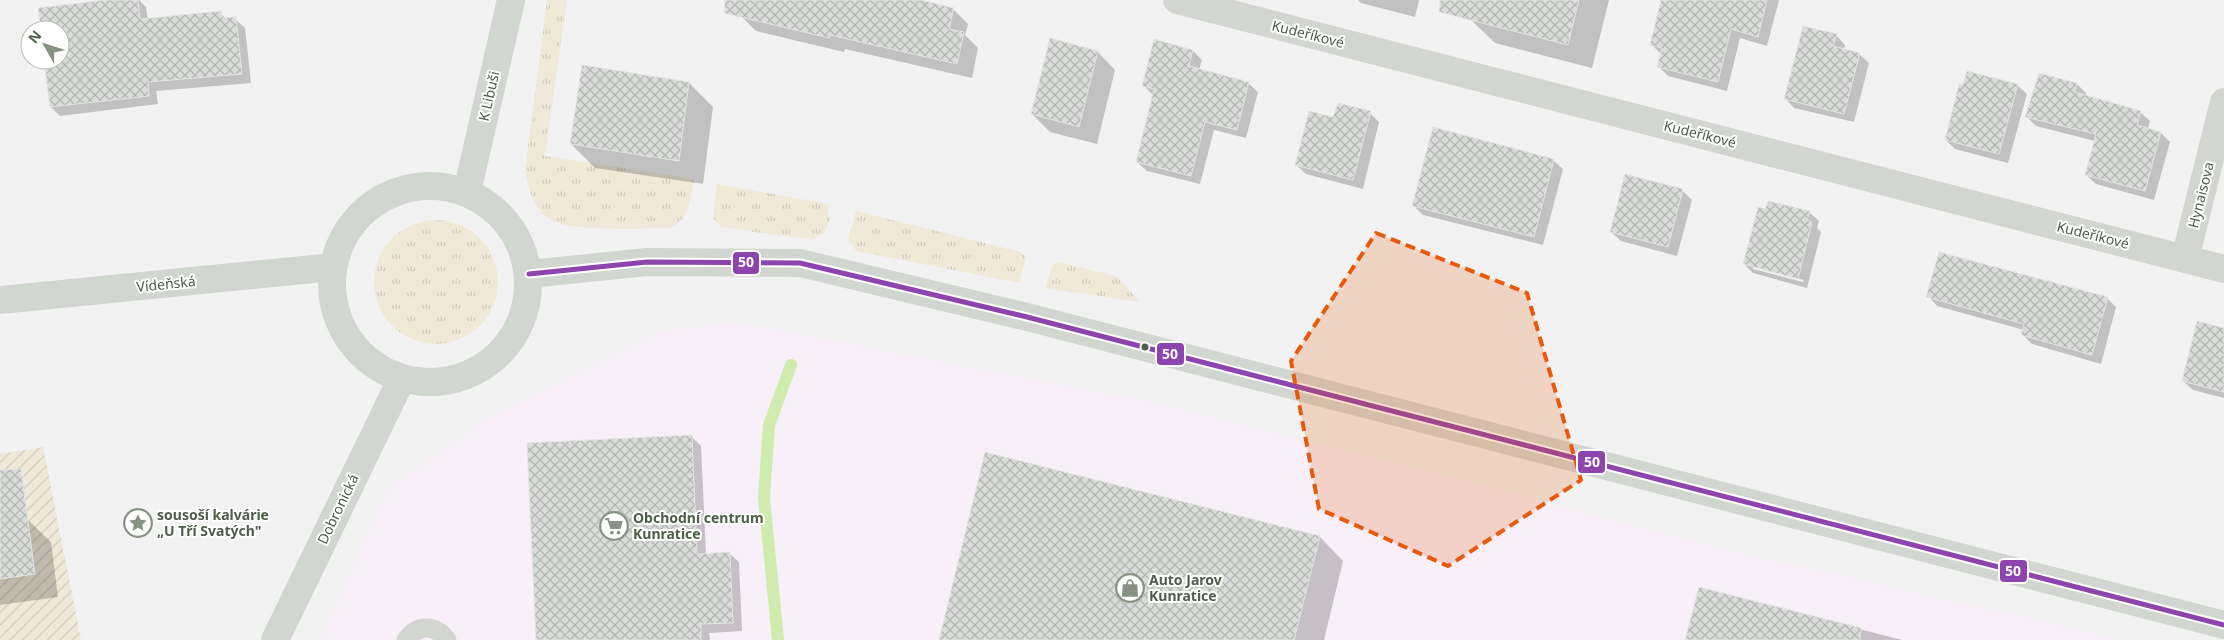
<svg xmlns="http://www.w3.org/2000/svg" width="2224" height="640" font-family="'Noto Sans',sans-serif">
<style>
.commercial{fill:#f8eff8}
.grass{fill:url(#grass-tufts)}
.garden{fill:url(#garden-furrows)}
.shadow{fill:#0003;fill-rule:evenodd}
.lines{fill:none;stroke-linecap:round;stroke-linejoin:round}
.stream{stroke:#cdecad;stroke-width:12}
.building{fill:url(#building-cross-hatch);stroke:#e3e5e3}
.lane{stroke:#d2d5d0;stroke-width:19}
.street{stroke:#d2d5d0;stroke-width:28}
.secondary{stroke:#d2d6d1;stroke-width:28}
.bus-1-casing{stroke:#fff;stroke-width:9}
.bus-1{stroke:#8e44ad;stroke-width:5}
.marked{fill:#e8590c;fill-opacity:0.2;stroke:#e8590c;stroke-width:4;stroke-dasharray:10 6;stroke-linejoin:round}
.bus-dot{fill:#4e5e49;stroke:#fff;stroke-width:2}
.labels{text-anchor:middle;stroke-width:4;stroke-linejoin:round;paint-order:stroke}
.street-label{font-size:14px;fill:#4e5e49;stroke:#fff}
.poi-label{font-size:14px;font-weight:bold;fill:#4e5e49;stroke:#fff;text-anchor:start}
.line-badge{stroke:#fff;stroke-width:2}
.badge-label{font-size:14px;text-anchor:middle;font-weight:bold;fill:#fff}
</style>
<defs>
<pattern id="grass-tufts" width="24" height="20" patternUnits="userSpaceOnUse" patternTransform="scale(1.25)"><rect width="24" height="20" fill="#f0e9d8"/><path d="M3 7l-1-3M5 7V3M7 7l1-3M15 17l-1-3M17 17v-4M19 17l1-3" fill="none" stroke="#cfcabb"/></pattern>
<pattern id="garden-furrows" width="10" height="10" patternUnits="userSpaceOnUse" patternTransform="scale(1.25)"><rect width="10" height="10" fill="#f0e9d8"/><path d="M-1 1l2-2M0 10L10 0M9 11l2-2" fill="none" stroke="#cfcabb"/></pattern>
<pattern id="building-cross-hatch" width="8" height="8" patternUnits="userSpaceOnUse" patternTransform="scale(1.25)"><rect width="8" height="8" fill="#dadcd9"/><path d="M0 0l8 8M0 8l8-8" fill="none" stroke="#b3b6b2"/></pattern>
</defs>
<rect width="100%" height="100%" fill="#f2f2f2"/>
<path class="commercial" d="M737 322 1170 406 1746 554 2124 640H320L386 490 483 421 658 331Z"/>
<path class="grass" d="M547 0H567L545 156 694 179C690 199 690 219 670 228 644 228 567 233 547 218 533 207 528 186 525 170Z
M717 184 828 204V216L831 217 825 232 812 240 721 227 713 218Z
M856 211 1021 252 1026 258 1019 283 856 251 848 239Z
M374 282a62 62 0 1 1 124 0a62 62 0 1 1-124 0Z
M1058 262 1116 276 1140 302 1045 288 1053 265Z"/>
<path class="garden" d="M43 447 81 640H0V454Z"/>
<path class="shadow" d="M116 0H139L146 7 148 20 220 13 227 19H235L245 28 251 83 156 91 158 104 60 116 51 107 46 60H60V30H42Z
M745 0H916L953 9 968 24 965 35 978 48 972 78 845 49 844 52 756 31 741 16Z
M1358 0H1419L1415 17 1361 3Z
M1476 0H1609L1592 68 1495 43 1471 20Z
M1729 0H1779L1767 46 1740 38 1727 91 1668 76 1659 67 1661 54 1651 44Z
M1836 35 1845 45 1844 50 1859 54 1869 63 1854 122 1794 108 1785 98Z
M1193 51 1202 60 1199 70 1248 83 1258 92 1246 138 1214 130 1200 184 1147 171 1137 162 1153 95 1143 85Z
M1098 52 1115 70 1097 144 1050 132 1032 114Z
M2040 75 2077 84 2086 93 2085 97 2140 112 2150 121 2148 129 2161 133 2170 142 2154 200 2096 184 2086 175 2095 141 2036 126 2026 116Z
M689 83 713 107 703 184 595 168 571 144Z
M2017 85 2027 94 2008 163 1955 149 1946 140Z
M1370 113 1379 122 1363 189 1306 174 1296 165 1334 118Z
M1553 160 1563 169 1543 245 1423 215 1414 206Z
M1682 190 1692 200 1677 256 1621 241 1611 232Z
M1766 210 1809 212 1819 221 1817 228 1821 232 1807 288 1753 273 1744 264ZM1753 266 1804 280 1803 282 1753 269Z
M1928 296 2107 298 2116 307 2101 364 2032 344 2023 335 2024 330 1937 306Z
M2224 329V398L2193 390 2183 381Z
M691 436 701 446 706 554 729 553 739 562 742 631 709 633 710 640H538Z
M0 512 27 519 51 542 58 597 0 605Z
M1320 537 1343 561 1324 640H940Z
M1700 588 1902 640H1687Z"/>
<g class="lines">
<path class="stream" d="M778 640 764 498 769 425 791 365"/>
</g>
<path class="building" d="M106 0H138L140 19 221 11 222 18 236 17 242 74 148 82 149 96 50 107 44 60H60V30H41L38 8Z
M725 0H922L954 8 949 29 964 32 957 64 830 35 829 38 724 13Z
M1440 0H1579L1568 45 1439 12Z
M1661 0H1767L1758 37 1731 29 1718 82 1657 67 1662 48 1650 45Z
M1803 26 1837 34 1833 46 1860 53 1844 114 1784 99Z
M1050 38 1098 51 1079 127 1031 114Z
M1154 39 1193 50 1189 66 1249 82 1237 130 1205 122 1191 176 1136 162 1154 89 1142 86Z
M582 65 689 82 679 161 570 144Z
M1967 71 2018 84 1999 154 1945 140 1959 84 1963 85Z
M2039 73 2077 83 2075 92 2141 111 2137 125 2161 132 2145 191 2085 175 2096 134 2025 117Z
M1338 103 1371 111 1353 180 1295 165 1309 111 1333 117Z
M1433 127 1554 159 1534 237 1412 206Z
M1625 174 1683 189 1668 247 1610 232Z
M1768 201 1810 211 1807 220 1812 222 1798 279 1743 264 1758 207 1765 209Z
M1939 252 2108 297 2092 355 2021 335 2024 324 1926 297Z
M2197 321 2224 328V392L2182 381Z
M692 435 697 554 730 552 733 623 701 624V640H536L527 443Z
M985 452 1320 536 1294 640H939Z
M21 469 35 574 0 579V470Z
M1699 587 1861 628 1860 640H1685Z"/>
<g class="lines">
<path class="lane" d="M406 640C418 623 436 625 447 640"/>
<path class="street" d="M1177 0 2224 269
M2185 259 2224 102"/>
<path class="secondary" d="M332 284a98 98 0 1 1 196 0a98 98 0 1 1-196 0Z
M467 192 511 0
M529 274 647 262 800 263 1023 316 2224 625
M0 300 333 267
M275 640 402 378"/>
<defs>
<path id="bus-1" d="M529 274 647 262 800 263 1023 316 2224 625"/>
</defs>
<use href="#bus-1" class="bus-1-casing"/>
<use href="#bus-1" class="bus-1"/>
</g>
<path class="marked" d="M1376 233 1527 293 1581 480 1448 566 1319 509 1291 361Z"/>
<defs>
<symbol id="sight-ring" viewBox="-11 -11 22 22"><circle r="9.5" fill="#fff" stroke="#879284" stroke-width="1.5"/><path d="M0-6L1.8-2.2L6-1.7L2.9 1.2L3.7 5.4L0 3.3L-3.7 5.4L-2.9 1.2L-6-1.7L-1.8-2.2Z" fill="#879284"/></symbol>
<symbol id="supermarket-ring" viewBox="-11 -11 22 22"><circle r="9.5" fill="#fff" stroke="#879284" stroke-width="1.5"/><path d="M-6-5.5h2.5l.6 2H6L4.5 2H-2.5L-4.4-4H-6ZM-1.5 3.2a1.3 1.3 0 1 0 .1 0ZM3 3.2a1.3 1.3 0 1 0 .1 0Z" fill="#879284"/></symbol>
<symbol id="shop-ring" viewBox="-11 -11 22 22"><circle r="9.5" fill="#fff" stroke="#879284" stroke-width="1.5"/><path d="M-5-2.5h2.3a2.7 3.5 0 0 1 5.4 0H5L5.5 6h-11ZM-1.5-2.5h3a1.5 2.3 0 0 0-3 0Z" fill="#879284"/></symbol>
</defs>
<g fill-rule="evenodd">
<use href="#sight-ring" x="122" y="507" width="32" height="32"/>
<use href="#supermarket-ring" x="598" y="510" width="32" height="32"/>
<use href="#shop-ring" x="1114" y="572" width="32" height="32"/>
</g>
<circle class="bus-dot" cx="1145" cy="347" r="4.5"/>
<g class="labels">
<g class="street-label">
<text transform="translate(1308 34) rotate(14)" y="5">Kudeříkové</text>
<text transform="translate(489 96) rotate(-77)" y="5">K Libuši</text>
<text transform="translate(1700 134) rotate(14)" y="5">Kudeříkové</text>
<text transform="translate(2201 195) rotate(-76)" y="5">Hynaisova</text>
<text transform="translate(2093 235) rotate(14)" y="5">Kudeříkové</text>
<text transform="translate(166 284) rotate(-6)" y="5">Vídeňská</text>
<text transform="translate(338 509) rotate(-64)" y="5">Dobronická</text>
</g>
<g class="poi-label">
<text x="157" y="520">sousoší kalvárie<tspan x="157" dy="16">„U Tří Svatých"</tspan></text>
<text x="633" y="523">Obchodní centrum<tspan x="633" dy="16">Kunratice</tspan></text>
<text x="1149" y="585">Auto Jarov<tspan x="1149" dy="16">Kunratice</tspan></text>
</g>
</g>
<g class="line-badge">
<rect x="732" y="251" width="28" height="24" rx="5" fill="#8e44ad"/>
<rect x="1156" y="342" width="29" height="24" rx="5" fill="#8e44ad"/>
<rect x="1577" y="450" width="29" height="24" rx="5" fill="#8e44ad"/>
<rect x="1999" y="559" width="29" height="24" rx="5" fill="#8e44ad"/>
</g>
<g class="badge-label">
<text x="746" y="267">50</text>
<text x="1170" y="359">50</text>
<text x="1592" y="467">50</text>
<text x="2013" y="576">50</text>
</g>
<g transform="translate(45 45) rotate(309)"><circle r="24" fill="#ffffff" stroke="#b8bfb6"/>
<path d="M0-4L9 19L0 12L-9 19Z" fill="#879284"/>
<text y="-8" font-size="14" font-weight="bold" text-anchor="middle" fill="#4e5e49">N</text>
</g>
</svg>
